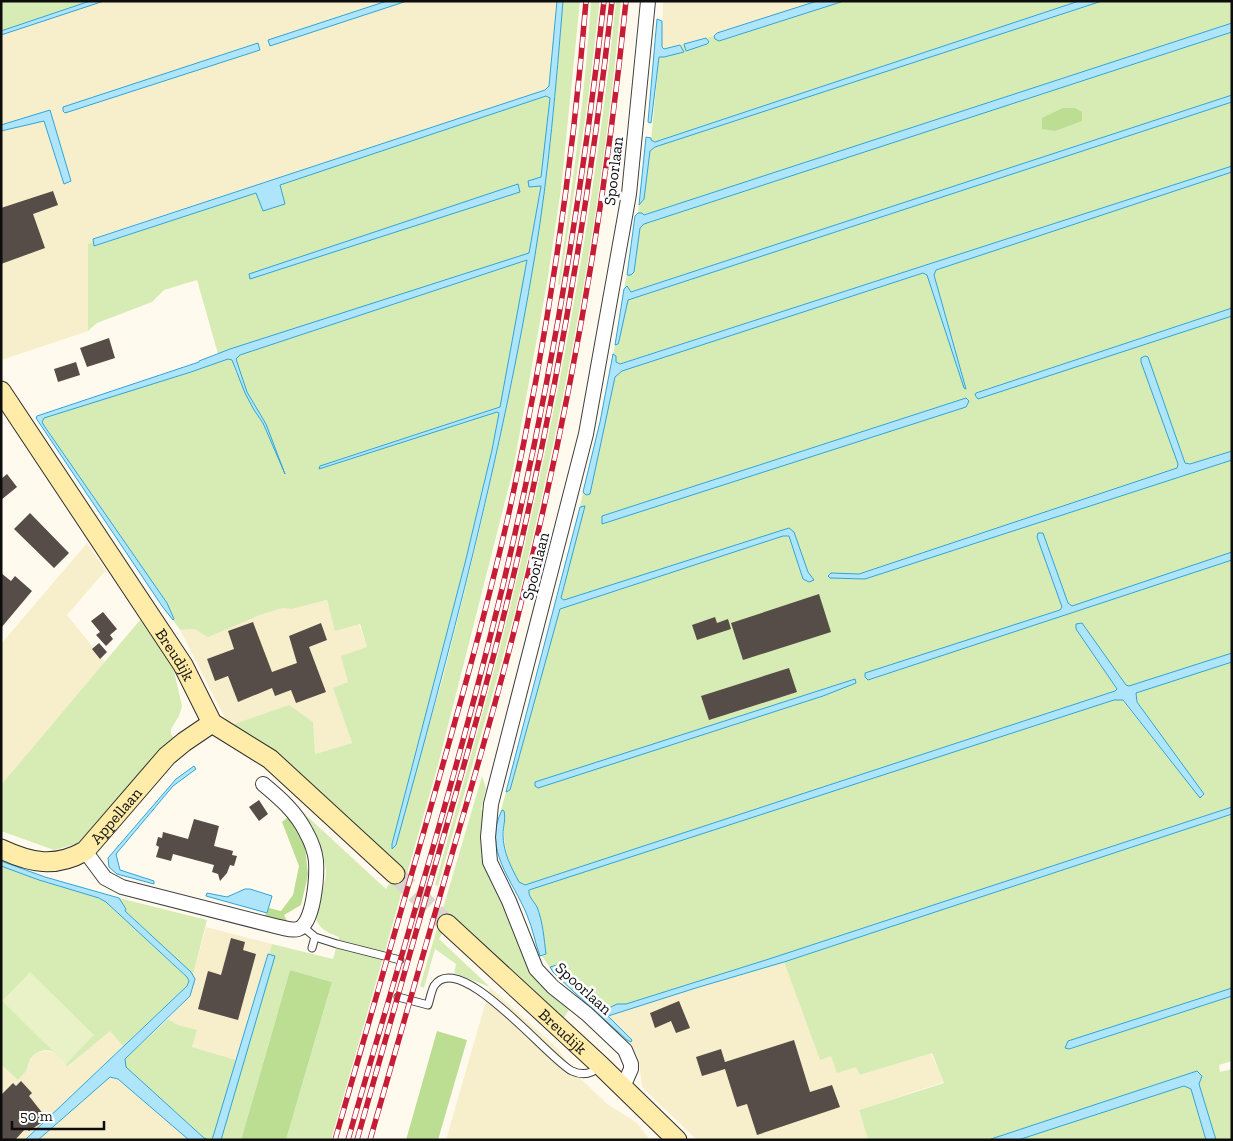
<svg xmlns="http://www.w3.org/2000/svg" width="1233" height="1141" font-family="'Zilla Slab',serif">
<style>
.farmland{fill:#f7efcb;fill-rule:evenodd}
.green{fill:#d7ecb4;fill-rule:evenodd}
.forest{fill:#bcde92}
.pitch{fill:#e8f2c6}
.water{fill:#aee5fa;stroke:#30a4d6}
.building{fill:#564c48}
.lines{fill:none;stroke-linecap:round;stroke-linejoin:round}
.secondary-tunnel{stroke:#dbd6cb;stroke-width:19;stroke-dasharray:19 9;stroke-linecap:butt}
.lane-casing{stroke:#404040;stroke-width:9}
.street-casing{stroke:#404040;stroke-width:16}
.secondary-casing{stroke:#2f2f2f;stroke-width:21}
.lane{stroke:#fff;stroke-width:7}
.street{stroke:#fff;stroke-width:14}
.secondary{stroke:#ffeca8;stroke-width:19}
.rail-casing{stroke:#c61c35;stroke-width:5.5}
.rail{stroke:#fff;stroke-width:4;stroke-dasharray:11;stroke-linecap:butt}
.labels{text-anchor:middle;stroke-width:5;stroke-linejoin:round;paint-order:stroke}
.street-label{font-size:16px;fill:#0d0d0d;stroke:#fff}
</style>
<rect width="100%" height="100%" fill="#fffaed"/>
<path class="farmland" d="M104 1H387L269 40 270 46 407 1H557L549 86 545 90 93 238V242L88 244V331L1 360V131L44 121 64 183 71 181 50 110 1 125V35ZM258 44 260 50 65 113 63 111V108Z
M663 1H817L717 33 714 36 664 49 662 46Z
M87 543 106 570 67 615 105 662 1 785V644Z
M327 600 328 606 359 624 367 647 348 683 333 688 352 743 315 754 229 726 180 630 195 629 260 615 283 608 292 609Z
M206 927 272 944 236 1060 192 1047 196 1030 178 1025 168 1019 190 996 195 979 193 975Z
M784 962 820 1059 831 1055 856 1067 860 1075 931 1053 944 1082 859 1110 868 1140H697L642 1087 639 1060 630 1042H631L607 1016 700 986Z
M490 987 558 1049 574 1072 607 1104 636 1122 650 1140H446Z
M110 1030 123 1046 25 1140H1V1066L18 1080 26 1070 28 1063 32 1057 38 1052 46 1051 57 1053 65 1061 68 1067Z
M110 1077 118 1079 189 1140H38Z"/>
<path class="green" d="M1 1H90L1 31Z
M563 1H580L561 189 547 283 513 470 438 765 331 1140H286L332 982 290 970 241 1140H209L204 1138 126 1067 125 1059 168 1019 178 1025 197 1030 192 1047 236 1060 272 944 333 959 339 937C297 923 325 901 326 872 326 863 323 857 319 850L270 782 386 889 399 868 260 742 252 736 229 726 289 705 313 722 315 754 352 743 333 688 348 682 341 656 367 647 360 624 335 631 327 600 292 609 283 608 260 615 208 637 195 629 180 630 173 620 174 619 167 603 42 422 44 418 49 416 191 372 228 359 232 360 235 370 254 410 263 423 285 474 266 424 247 392 236 359 240 355 528 260 500 407 320 466 319 468 497 412 499 413 492 450 465 563 392 848C409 791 427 734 443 677 485 514 524 346 546 179 554 120 558 60 563 1Z
M591 1H599V7L588 99 560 285 558 284C572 190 585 96 591 1Z
M616 1H621C604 196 568 389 523 579 498 682 466 784 438 886L435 885C463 783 493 681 517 578 562 388 596 196 616 1Z
M844 1H1079L655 142 651 140 659 57 683 51 680 45 684 44 686 51 708 39 706 38 714 36 715 39 719 41Z
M1102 1H1232V23L644 215 642 213H638L639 205 644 199 650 151 655 147Z
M1232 32V95L631 292 627 286 624 288 627 275H631L634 272 640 228 644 224Z
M546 96 550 97 541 185 529 253 218 354 197 280 164 290 152 302 97 323 88 331V244L93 242 95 246 256 193 263 211 285 204 280 185Z
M1232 102V166L619 364 616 362V356L613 354 615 345 618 344 619 341 628 300Z
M1232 172V308L976 393 975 395 1151 342 1232 316V451L1190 464 1185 463 1148 358 1178 465 1177 468 859 574 831 573 830 578 865 579 1232 460V552L1072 606 1068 603 1038 533 1037 537 1062 607 1060 610 866 673 865 677 869 679 1232 560V653L1130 686 1126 685 1082 623 1077 624 1076 629 1117 689 1115 691 525 885 519 883C506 856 502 845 505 815L500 814 506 792 510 790 560 609 783 536H789L808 572 794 532 564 600 561 598 584 509V506L580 507 583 492 586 495 590 493 615 377 622 371 923 273 927 275 966 389 934 275 936 270ZM966 398 969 401 966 407 602 523V516Z
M140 620 173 667 182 706 179 716 171 729V734L174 738 92 832 77 844 54 850 1 831V785Z
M1232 662V807L769 959 626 1004H617L603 1011 551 967 553 972 542 956 546 955 528 895V890L1114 700H1122L1200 797 1204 794 1137 702 1136 693Z
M482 776 486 788 481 810 487 811 485 857 525 959 539 984 571 1006 564 1018 453 915 439 939 490 987 454 973 456 964 435 949 424 988 420 986Z
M1232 814V988L1069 1041 1066 1047 1070 1049 1232 996V1061L1219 1065 1220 1072 1232 1069V1140H1216L1199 1084 1200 1079 1197 1071 988 1140H868L859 1110 944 1083 932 1053 860 1075 856 1067 837 1073 831 1056 820 1060 784 962Z
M1 866 39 880 99 898 106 902 187 977 189 981 187 986 123 1046 110 1031 67 1067C62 1053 45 1043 32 1057 28 1061 28 1067 26 1071 24 1074 20 1077 18 1080L1 1065Z
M119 898 207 920 193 975 125 911 126 908Z
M1184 1086 1191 1089 1206 1140H1018Z"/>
<path class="forest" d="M1063 108H1075L1082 112V121L1055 131 1042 129V118Z
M288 817 305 846 308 875 301 905 284 915 288 923 262 918 267 913 269 908 281 911 293 895 299 866 282 822Z
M290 970 332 982 286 1140H241Z
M437 1031 467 1040 438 1140H406Z"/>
<path class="pitch" d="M30 972 94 1035 66 1064 2 1001Z"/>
<path class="water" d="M90 1H104L1 35V31Z
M387 1H407L270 46 268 40Z
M557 1H563C556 86 549 171 535 255 502 455 450 650 396 845L392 849V844L465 563 492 450 499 413 497 412 319 469 320 466 500 407 527 260 240 355 236 359 247 392 266 424 285 474 263 423 254 410 245 393 232 360 228 359 191 372 44 418 42 422 45 427 167 603 174 619 173 620 162 606 36 418 37 416 199 362V361L230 349 529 253 541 186 529 187 528 181 541 177 550 98 546 96 280 185 285 204 263 211 256 193 94 246 93 239 545 90 549 86Z
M817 1H844L719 41 715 39 714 36 717 33Z
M1079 1H1102L655 147 650 151 644 199 639 205 646 137 651 138V140L655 142Z
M657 19 662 21V47L664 49 680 45 684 52 664 57H659L651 123 648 122Z
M1232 23V32L644 224 640 228 634 272 631 275H627L635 216 638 213H642L644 215Z
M706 38 709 42 707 44 686 51 684 44Z
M258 43 260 50 65 113 63 111V107Z
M1232 95V102L628 300 619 341 618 344 615 345 624 289 627 286 631 292Z
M50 110 71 181 64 184 44 121 1 131V125Z
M1232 166V172L936 270 934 275 966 389 964 388 927 275 923 273 622 371 615 377 590 494 586 495 583 492 600 422 613 354 616 356V362L620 364Z
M518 184 520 192 250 279 249 274Z
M1232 308V316L978 399 975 395 976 393Z
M1145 356 1148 357 1185 463 1190 464 1232 451V460L865 579 830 578 828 576 831 573 859 574 1177 468 1178 464 1141 362V358Z
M966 398 969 401 966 407 602 524V516Z
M585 506 561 598 564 600 789 528 794 532 808 572 814 580 809 582 803 579 789 536H783L560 609 510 790 506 792 580 507Z
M1038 533H1043L1068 603 1072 606 1232 552V560L868 680 865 677V673L1060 610 1062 607 1037 537Z
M1082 623 1126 685 1129 686 1232 653V662L1136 693 1137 702 1204 794 1200 798 1123 700H1114L529 890C528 897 534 901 537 907 543 922 544 939 546 954L540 956C535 943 533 929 527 915 513 880 482 850 502 810L504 811C506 819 503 827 503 834 503 852 511 867 519 882L525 885 1115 691 1117 689 1076 629V624Z
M855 679 856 683 823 696 538 788 535 786V782Z
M194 766 196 769 173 786 116 854 120 870 154 881V884L117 874 109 867 108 858 176 779Z
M1232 807V814L784 962 699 987 608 1016 632 1040 631 1042 627 1040 575 993 553 972 550 967 557 965 603 1011 617 1004H626L769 959Z
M1 861 45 877 119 898 126 909 125 911 191 972 195 979 190 996 125 1059 126 1067 204 1138 209 1140H189L118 1079 110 1077 38 1140H25L187 986 189 981 187 977 106 902 99 898 39 880 1 866Z
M245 889H250L272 896 267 913 206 896 207 893 227 897Z
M268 954 275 956 221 1140H212Z
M1232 988V996L1069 1049 1065 1048 1068 1041Z
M1197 1071 1202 1076 1199 1084 1216 1140H1206L1191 1089 1184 1086 1018 1140H988Z"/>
<path class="building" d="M53 191 58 205 33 214 45 248 1 264V208Z
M109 338 115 358 87 367 80 348Z
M76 362 80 375 58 382 54 369Z
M7 474 17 487 1 500V479Z
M30 513 69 553 54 568 14 529Z
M1 573 11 581 15 576 32 591 1 628Z
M819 594 831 632 743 660 731 623Z
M103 612 117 629 110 635 113 639 106 646 96 635 100 632 91 621Z
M715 617 717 623 728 619 731 629 697 640 692 625Z
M253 622 272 672 297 663 289 636 321 623 327 640 309 647 326 692 296 703 291 690 275 696 272 688 238 702 228 676 215 681 207 659 234 649 228 631Z
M99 643 107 652 100 659 92 649Z
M789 668 797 692 709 720 701 696Z
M259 800 268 814 259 821 249 807Z
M194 819 219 826 214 846 233 851 232 855 237 856 234 866 230 865 227 873 220 881 218 874 212 872 214 865 173 854 171 861 156 857 159 847 156 845 158 837 162 838 163 832 188 839Z
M231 938 245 942 243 950 256 954 238 1020 198 1009 208 971 221 975Z
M679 1001 690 1028 676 1033 671 1021 655 1028 650 1013Z
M794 1040 810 1092 832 1085 840 1107 757 1135 747 1104 737 1107 725 1069 702 1076 696 1057 721 1049 725 1062Z
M21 1081 32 1093 29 1096 44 1115 41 1117 44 1121 29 1131 26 1128 15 1140H1V1095L13 1083 16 1086Z"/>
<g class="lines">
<path class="secondary-tunnel" d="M395 874 447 924"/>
<defs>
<path id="lane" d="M302 926 315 937 312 948
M315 937 337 944 400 960
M398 997 428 1005C430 999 431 992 434 986 459 947 550 1061 572 1071 583 1076 592 1074 600 1066"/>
<path id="street" d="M85 851 105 878 122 887 279 927C285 928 292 931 298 929 314 924 317 876 316 861 315 851 311 841 306 832 296 812 280 798 263 784
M623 1087 631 1069V1064L625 1050 587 1014 553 987 536 969 509 901 490 862 488 837 491 804 586 434 629 194 648 1"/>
<g id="secondary">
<path id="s1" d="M1 391 183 665 212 723 270 759 395 874"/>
<path id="s2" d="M1 849C31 863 55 868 85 851L167 756 184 742 212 723"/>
<path id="s3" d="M447 924 601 1066 677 1140"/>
</g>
</defs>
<use href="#lane" class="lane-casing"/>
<use href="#street" class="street-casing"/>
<use href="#secondary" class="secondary-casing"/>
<use href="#lane" class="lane"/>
<use href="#street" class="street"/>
<use href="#secondary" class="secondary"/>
<defs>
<path id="rail" d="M335 1140C365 1034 396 929 426 824 455 722 484 621 508 517 546 347 572 175 586 1
M348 1140C401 955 458 772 503 585 549 393 582 198 604 1
M357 1140C380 1059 403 978 426 897 461 777 496 656 523 534 563 358 592 180 612 1
M370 1140C399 1040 427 940 456 840 480 758 504 675 524 591 572 397 606 200 626 1"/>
</defs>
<use href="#rail" class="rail-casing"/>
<use href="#rail" class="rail"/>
</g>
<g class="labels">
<g class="street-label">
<text transform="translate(613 171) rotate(-83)" y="6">Spoorlaan</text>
<text transform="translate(535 566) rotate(-76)" y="6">Spoorlaan</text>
<text dy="6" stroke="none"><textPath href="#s1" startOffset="316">Breudijk</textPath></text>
<text dy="6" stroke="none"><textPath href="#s2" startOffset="135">Appellaan</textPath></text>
<text transform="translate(584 988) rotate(42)" y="6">Spoorlaan</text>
<text dy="6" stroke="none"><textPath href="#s3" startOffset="158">Breudijk</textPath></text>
</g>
</g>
<rect width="1233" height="1141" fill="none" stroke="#0d0d0d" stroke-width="5"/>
<path d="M12 1121v8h92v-8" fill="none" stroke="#0d0d0d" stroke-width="2.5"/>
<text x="20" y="1121" font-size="15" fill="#0d0d0d" stroke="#ffffff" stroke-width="4" paint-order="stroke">50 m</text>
</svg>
